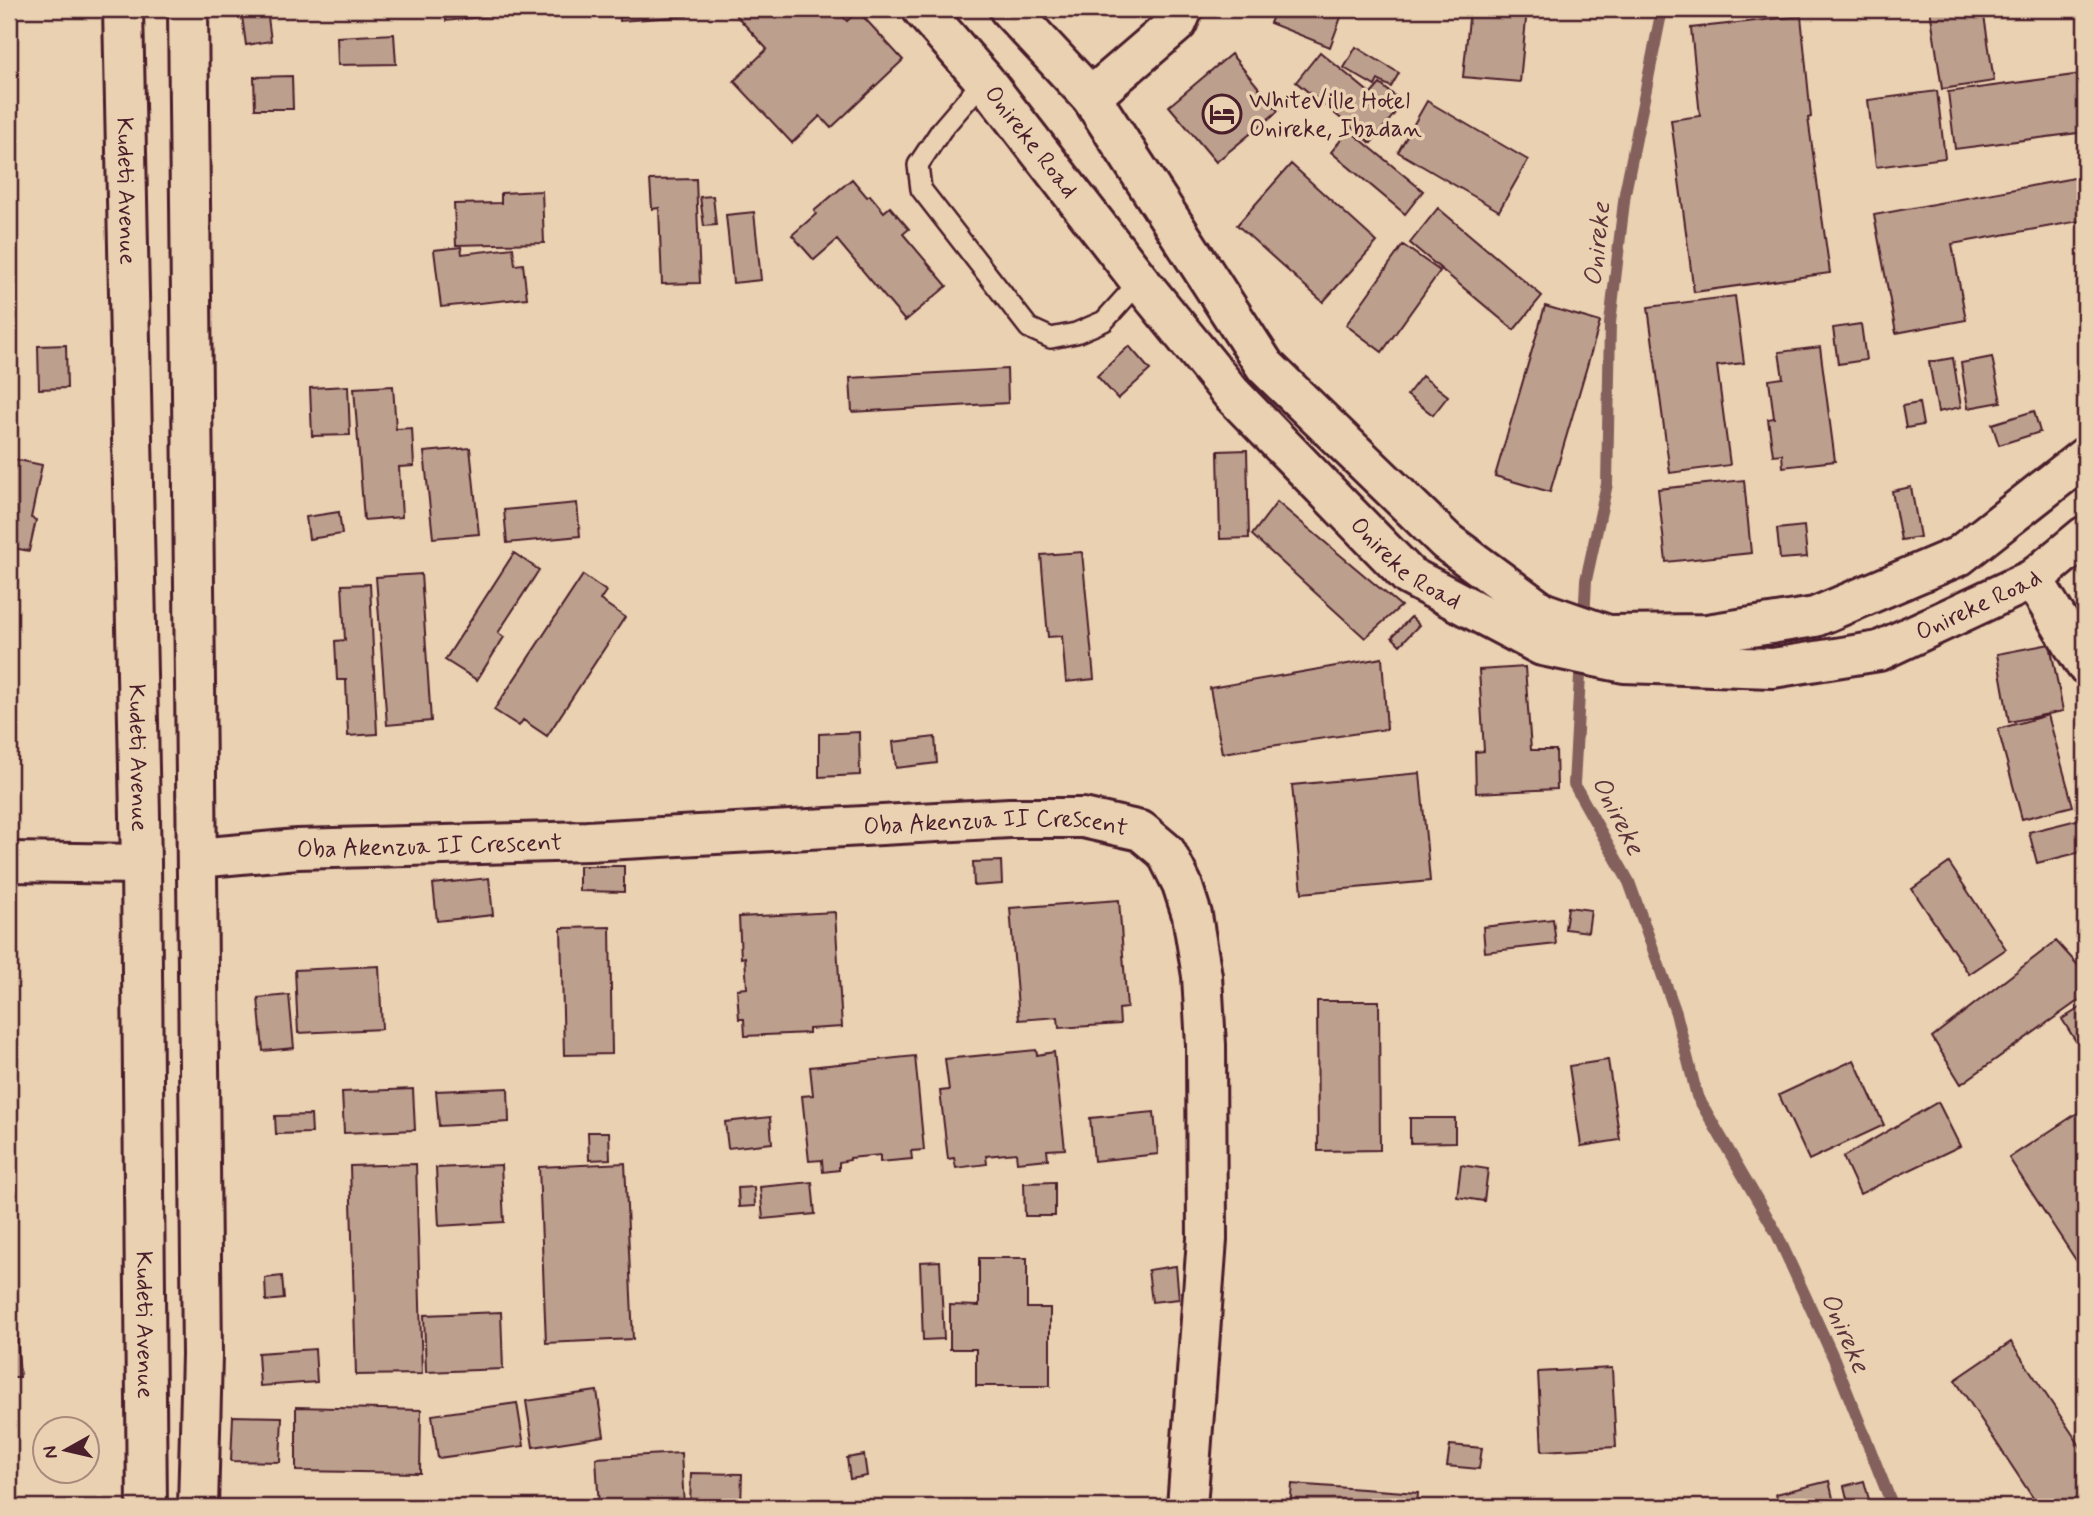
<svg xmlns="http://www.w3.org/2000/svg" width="2094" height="1516" font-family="Mynerve,sans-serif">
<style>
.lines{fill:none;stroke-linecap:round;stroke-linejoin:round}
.stream{stroke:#84605c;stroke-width:12}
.building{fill:#bd9f8d;stroke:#4a1f2b;stroke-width:2}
.service-casing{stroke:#4a1f2b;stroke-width:24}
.minor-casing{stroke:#4a1f2b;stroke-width:44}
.secondary-casing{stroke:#4a1f2b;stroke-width:44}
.service{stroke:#ead1b2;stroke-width:19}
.minor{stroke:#ead1b2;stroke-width:38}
.secondary{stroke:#ead1b2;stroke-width:38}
.labels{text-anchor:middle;stroke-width:7;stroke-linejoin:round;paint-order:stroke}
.poi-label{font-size:24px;fill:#4a1f2b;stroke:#ead1b2;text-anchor:start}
.street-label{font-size:24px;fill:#4a1f2b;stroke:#ead1b2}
.water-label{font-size:26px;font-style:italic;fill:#5d353b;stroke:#ead1b2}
</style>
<rect width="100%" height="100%" fill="#ead1b2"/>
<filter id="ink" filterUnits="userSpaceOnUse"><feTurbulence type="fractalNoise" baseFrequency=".0143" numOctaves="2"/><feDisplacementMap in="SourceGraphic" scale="14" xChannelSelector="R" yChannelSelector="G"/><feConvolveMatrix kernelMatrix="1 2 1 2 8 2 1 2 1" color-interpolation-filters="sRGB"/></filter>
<g filter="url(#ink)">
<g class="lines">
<path class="stream" d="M1584 622 1586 580 1607 484 1610 323 1625 193 1662 9
M1581 658 1574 784 1629 882 1676 1013 1697 1096 1776 1232 1834 1359 1893 1507"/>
</g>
<path class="building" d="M241 9H267L271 41 246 45Z
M445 9H499V15L446 21Z
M619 9H686L687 16 620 21Z
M737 9H836L847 21 858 11 903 60 831 128 820 116 792 143 734 81 767 49 733 12Z
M1276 9H1344L1330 47 1270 23Z
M1470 9H1527L1520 82 1463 77Z
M1930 9H1983L1994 81 1942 89Z
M1801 16 1811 117 1808 118 1830 273 1694 292 1671 120 1700 116 1691 28Z
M394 34 396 64 338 65 337 37Z
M1356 47 1399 73 1391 87 1378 80 1375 86 1344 68Z
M1320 52 1371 94 1380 84 1403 103 1371 143 1296 82Z
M1231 54 1278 111 1216 162 1169 106Z
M2082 74 2085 102V132L1955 149 1948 92Z
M292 76 293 109H255L254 77Z
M1937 91 1945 158 1876 167 1868 100Z
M1427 101 1528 160 1499 211 1398 152Z
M1349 130 1423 191 1405 214 1331 152Z
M1291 164 1377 242 1323 302 1237 225Z
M2085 176V220L1952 244 1966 320 1896 333 1874 215Z
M696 179 700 283 662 284 659 208 652 209 650 180Z
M852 179 867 197 870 195 884 212 890 207 909 229 903 234 947 286 905 321 837 240 814 260 792 235 816 214 814 211Z
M542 191 544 243 456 245 454 204 501 203V193Z
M713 196 716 225 704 226 700 197Z
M1438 208 1542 296 1514 330 1410 243Z
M754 212 761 280 733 283 726 215Z
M1403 245 1440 271 1382 352 1346 325Z
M461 247 462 254 513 248 515 265 523 264 527 298 441 307 434 250Z
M1735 296 1744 363 1717 366 1730 465 1670 473 1648 307Z
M1545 306 1600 322 1550 492 1495 476Z
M1861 324 1866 360 1838 364 1833 328Z
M66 345 67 388 39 389 38 346Z
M1129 346 1150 370 1118 399 1097 376Z
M1820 347 1835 461 1783 467 1782 454 1773 455 1768 419 1774 418 1769 380 1783 378 1779 352Z
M1992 357 2001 402 1968 408 1961 363Z
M1953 358 1961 407 1938 412 1929 362Z
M1007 369 1008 403 852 412 850 378Z
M1422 376 1448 396 1433 415 1407 395Z
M348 386 350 435 312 436 310 388Z
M393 386 396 429 412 428 414 466 399 467 402 517 364 520 354 388Z
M1919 403 1923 425 1906 428 1902 406Z
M2034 411 2040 432 1999 445 1992 424Z
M470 448 479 534 433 538 424 452Z
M1247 450 1249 538 1220 539 1218 451Z
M9 458 42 465 31 518 36 520 29 551 9 547Z
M1744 480 1751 553 1666 562 1658 489Z
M1911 487 1920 537 1901 540 1892 491Z
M1277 502 1401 606 1365 638 1252 535Z
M577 503 580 536 507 543 504 510Z
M339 512 342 534 309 539 306 517Z
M1804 526 1807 557 1780 559 1777 529Z
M1082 552 1094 679 1066 682 1062 636 1048 637 1041 555Z
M514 553 539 570 498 633 504 637 477 680 445 660Z
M421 574 431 721 387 725 376 577Z
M583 575 606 591 600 600 625 617 547 736 523 720 519 726 494 710Z
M370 584 377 734 348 736 346 680H337L335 641 345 640 342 585Z
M1411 617 1419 625 1400 645 1392 637Z
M2050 644 2063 711 2009 722 1997 654Z
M1382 658 1387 729 1222 753 1210 688Z
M1525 667 1531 750H1556L1557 789 1476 793 1475 752 1484 751 1479 670Z
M2048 715 2073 806 2022 819 1998 729Z
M859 732 860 775 819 777V734Z
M935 737 937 763 896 768 893 742Z
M1420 773 1430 881 1302 893 1292 785Z
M2085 818V851L2037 863 2029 832Z
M1001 861 1002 884 974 886 973 862Z
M1949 863 2006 949 1969 974 1912 889Z
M579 866H624V892L579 891Z
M489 878 493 915 437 921 433 884Z
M1119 900 1127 1008 1119 1009 1120 1024 1059 1028 1058 1017 1019 1020 1010 908Z
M1568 907 1591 910 1588 932 1565 929Z
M835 912 842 1027 809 1029V1033L745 1036 744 1019H739L737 989 747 988 745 957 741 958 739 917Z
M1553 919 1556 944 1485 952 1483 927Z
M610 927 612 1054 564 1055 561 928Z
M2056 941 2085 973V996L1961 1084 1932 1037Z
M379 966 382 1029 298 1033 295 970Z
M289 995 294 1048 263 1051 258 998Z
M1317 1001H1379L1380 1150 1318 1151Z
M2085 1005V1056L2062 1019Z
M1036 1050 1037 1055 1054 1052 1065 1149 1047 1150 1048 1159 1017 1162 1016 1153 986 1156 987 1164 956 1168 954 1158 948 1159 940 1091 949 1090 945 1059Z
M915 1056 924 1150 911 1151 912 1159 880 1162V1155L850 1158V1160L839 1162V1170L823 1172 822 1160 809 1161 802 1096 813 1095 810 1067Z
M1608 1060 1620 1140 1581 1146 1569 1066Z
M1854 1060 1884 1125 1809 1160 1779 1095Z
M508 1088 509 1122 439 1126 436 1091Z
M413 1089 415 1130 344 1133 342 1092Z
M1938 1102 1960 1146 1860 1194 1843 1157Z
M2085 1108V1274L2009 1158Z
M1154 1112 1158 1154 1094 1161 1090 1118Z
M311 1115 312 1133 276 1134 275 1116Z
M770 1117 772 1143 728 1148 725 1122Z
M1410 1118H1455V1142L1410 1143Z
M588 1132H609L610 1159 589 1160Z
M625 1163 633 1339 546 1343 539 1167Z
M416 1164 422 1374 356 1375 350 1166Z
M501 1165 504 1222 439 1226 436 1168Z
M1461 1165 1488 1169 1484 1201 1457 1197Z
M812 1182 815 1214 763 1219 760 1187Z
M1055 1182V1216H1025L1024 1183Z
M754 1187 755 1206 739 1207 738 1188Z
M979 1258H1027V1308H1050V1386H976V1349H950V1305L979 1306Z
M940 1261 944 1339 923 1340 920 1262Z
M1176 1266 1179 1299 1152 1302 1148 1270Z
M282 1276 284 1299 266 1301 265 1278Z
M501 1312 503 1369 426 1372 424 1315Z
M17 1336 20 1377H9V1337Z
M2011 1342 2085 1453V1507H2039L1955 1380Z
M315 1349 317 1382 260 1386 258 1353Z
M1612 1368 1616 1447 1542 1451 1538 1372Z
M597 1391 604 1436 533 1447 526 1401Z
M517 1403 524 1446 438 1458 432 1415Z
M296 1407 421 1410 420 1473 296 1471Z
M233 1416 282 1417 280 1462 231 1461Z
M1450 1445 1482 1448 1479 1469 1447 1466Z
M681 1453 684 1507H599L596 1458Z
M864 1455 867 1476 850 1479 847 1458Z
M691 1473 742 1474 741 1507H690Z
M1829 1481 1835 1507H1779L1776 1494Z
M1864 1481 1871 1507H1849L1844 1486Z
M1292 1484 1418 1493 1417 1507H1290Z"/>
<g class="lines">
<defs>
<path id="service" d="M984 80 942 129 918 165 921 189 1029 328 1051 338 1076 333 1104 321 1140 281"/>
<g id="minor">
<path d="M1091 97 1177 23 1183 9"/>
<path d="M2033 579 2085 664"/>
<path id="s1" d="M197 858 297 849 587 841 1010 818H1083L1141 831 1166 852 1182 884 1192 915 1202 976 1206 1045 1207 1239 1187 1507"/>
<path d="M9 862 141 864"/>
</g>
<g id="secondary">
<path id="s2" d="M123 9 141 864 147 1507"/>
<path d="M188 9 202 1355 198 1507"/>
<path id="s3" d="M922 9 984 80 1140 281 1231 393 1409 576 1542 646 1624 663 1773 668 1879 651 2033 579 2085 536"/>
<path d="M1009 9 1091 97 1265 366 1447 542 1542 612 1608 635 1707 634 1815 617 1959 556 2085 457"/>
</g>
</defs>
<use href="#service" class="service-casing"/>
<use href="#minor" class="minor-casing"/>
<use href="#secondary" class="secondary-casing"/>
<use href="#service" class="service"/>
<use href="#minor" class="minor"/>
<use href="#secondary" class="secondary"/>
</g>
</g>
<defs>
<symbol id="hotel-ring" viewBox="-11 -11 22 22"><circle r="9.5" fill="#ead1b2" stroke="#4a1f2b" stroke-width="1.5"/><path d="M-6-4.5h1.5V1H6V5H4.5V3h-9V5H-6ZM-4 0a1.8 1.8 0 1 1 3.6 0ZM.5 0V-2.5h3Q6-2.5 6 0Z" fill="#4a1f2b"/></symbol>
</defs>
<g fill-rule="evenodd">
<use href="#hotel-ring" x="1200" y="92" width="44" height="44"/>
</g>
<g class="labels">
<g class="poi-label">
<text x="1249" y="108">WhiteVille Hotel<tspan x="1249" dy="28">Onireke, Ibadan</tspan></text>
</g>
<g class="street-label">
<text dy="8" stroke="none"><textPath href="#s3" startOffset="172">Onireke Road</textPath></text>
<text dy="8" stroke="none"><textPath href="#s2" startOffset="182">Kudeti Avenue</textPath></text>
<text dy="8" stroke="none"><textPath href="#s3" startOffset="738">Onireke Road</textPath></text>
<text dy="8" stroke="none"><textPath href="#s3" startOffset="1348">Onireke Road</textPath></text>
<text dy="8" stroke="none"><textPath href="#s2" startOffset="749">Kudeti Avenue</textPath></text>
<text dy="8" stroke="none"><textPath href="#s1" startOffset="800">Oba Akenzua II Crescent</textPath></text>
<text dy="8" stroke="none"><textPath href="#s1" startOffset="233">Oba Akenzua II Crescent</textPath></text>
<text dy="8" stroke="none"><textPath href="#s2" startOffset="1316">Kudeti Avenue</textPath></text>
</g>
<g class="water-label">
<text transform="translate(1596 244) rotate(-84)" y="9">Onireke</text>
<text transform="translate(1619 815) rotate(63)" y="9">Onireke</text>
<text transform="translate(1846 1332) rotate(66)" y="9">Onireke</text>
</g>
</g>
<rect width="2094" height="1516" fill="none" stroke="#ead1b2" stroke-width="35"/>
<rect x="18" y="18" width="2059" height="1481" fill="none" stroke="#4a1f2b" stroke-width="2.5" filter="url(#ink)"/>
<g transform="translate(66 1450) rotate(262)"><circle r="33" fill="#ead1b2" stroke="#aa8a7c" stroke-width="2"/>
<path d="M0-5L12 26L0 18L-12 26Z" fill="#4a1f2b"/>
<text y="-10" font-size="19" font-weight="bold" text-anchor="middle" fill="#4a1f2b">N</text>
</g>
</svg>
